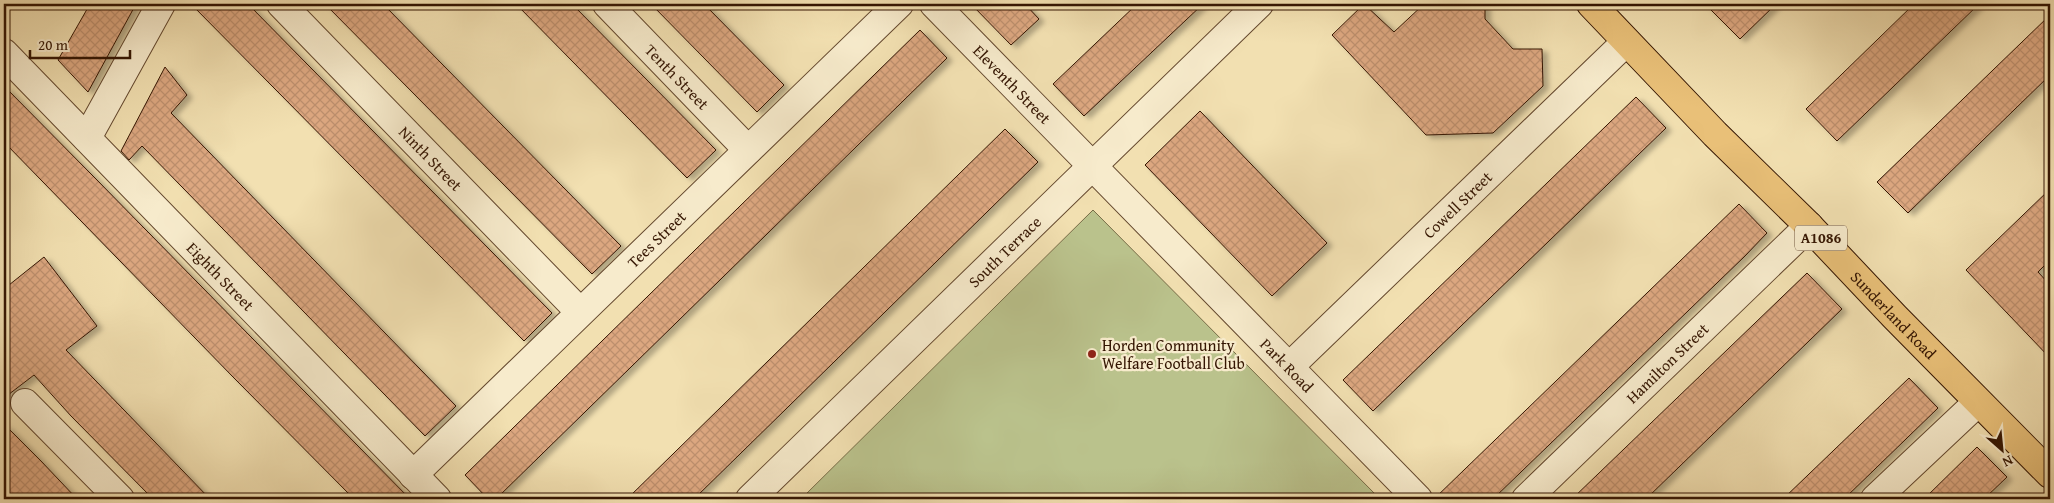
<svg xmlns="http://www.w3.org/2000/svg" width="2054" height="503" font-family="'Gentium Book Plus',serif">
<style>
.garden{fill:#bac28c;stroke:#776c47}
.building{fill:url(#building-cross-hatch);stroke:#341502;filter:url(#shadow)}
.lines{fill:none;stroke-linecap:round;stroke-linejoin:round}
.street-casing{stroke:#64482e;stroke-width:30}
.primary-casing{stroke:#341502;stroke-width:30}
.street{stroke:#f7ebcc;stroke-width:28}
.primary{stroke:#e9c078;stroke-width:28}
.poi-dot{fill:#8f2418;stroke:#f7ebcc;stroke-width:2}
.labels{text-anchor:middle;stroke-width:4.5;stroke-linejoin:round;paint-order:stroke}
.shield{fill:#f7ebcc;stroke:#6e553f;stroke-width:1}
.shield-label{font-size:15px;font-weight:bold;fill:#341502}
.street-label{font-size:16px;fill:#341502;stroke:#f7ebcc}
.poi-label{font-size:16px;fill:#341502;stroke:#f7ebcc;text-anchor:start}
</style>
<defs>
<pattern id="building-cross-hatch" width="8" height="8" patternUnits="userSpaceOnUse" patternTransform="scale(1.25)"><rect width="8" height="8" fill="#dca780"/><path d="M0 0l8 8M0 8l8-8" fill="none" stroke="#bd8f6d"/></pattern>
<filter id="shadow"><feDropShadow dx="5.5" dy="3" stdDeviation="2.5" flood-color="#0004"/></filter>
</defs>
<rect width="100%" height="100%" fill="#f2e0b1"/>
<filter id="stains"><feTurbulence type="fractalNoise" baseFrequency=".004" numOctaves="4"/><feColorMatrix values="0 0 0 0 .2 0 0 0 0 .09 0 0 0 0 .02 0 0 0 .5 -.17"/></filter>
<radialGradient id="worn" r=".72"><stop offset=".6" stop-color="#630" stop-opacity="0"/><stop offset="1" stop-color="#630" stop-opacity=".3"/></radialGradient>
<path class="garden" d="M1093 210 1380 499H801Z"/>
<path class="building" d="M90 4H136L88 92 58 60Z
M191 4H248L552 313 524 341Z
M325 4H383L621 246 592 274Z
M516 4H572L716 150 687 178Z
M651 4H704L784 85 757 112Z
M971 4H1025L1039 19 1011 45Z
M1137 4H1203L1084 116 1053 84Z
M1364 4 1394 32 1424 4H1485V19L1513 49H1542L1543 86 1493 133 1426 135 1332 35Z
M1705 4H1776L1740 39Z
M1914 4H1979L1837 141 1806 109Z
M2050 15V75L1908 213 1877 182Z
M920 30 947 58 496 499H488L465 475Z
M165 67 187 95 171 113 456 406 425 436 142 146 129 160 121 151Z
M4 86 94 177 410 499H354L234 378 4 142Z
M1636 97 1666 128 1373 411 1343 380Z
M1200 111 1327 243 1272 296 1145 165Z
M1005 129 1038 162 834 362 694 499H627Z
M2050 189V260L2038 272 2050 285V358L1966 270Z
M1739 204 1767 233 1745 256 1493 499H1434Z
M44 257 97 326 66 350 210 499H153L71 416 34 375 4 398V289Z
M1807 273 1842 309 1646 499H1572Z
M1909 378 1938 408 1844 499H1783Z
M4 424 41 461 77 499H4Z
M1977 447 2007 477 1984 499H1924Z"/>
<g class="lines">
<defs>
<g id="street">
<path id="s1" d="M281 4 580 312"/>
<path id="s2" d="M607 4 748 150"/>
<path id="s3" d="M934 4 1418 499"/>
<path id="s4" d="M4 53 437 499"/>
<path d="M87 138 161 4"/>
<path id="s5" d="M1289 367 1626 42"/>
<path d="M25 403 120 499"/>
<path id="s6" d="M413 475 899 4"/>
<path id="s7" d="M750 499 1259 4"/>
<path id="s8" d="M1526 499 1809 226"/>
<path d="M1875 499 1978 402"/>
</g>
<g id="primary">
<path id="s9" d="M1591 4 1715 134 1809 226 1895 317 2050 474"/>
</g>
</defs>
<use href="#street" class="street-casing"/>
<use href="#primary" class="primary-casing"/>
<use href="#street" class="street"/>
<use href="#primary" class="primary"/>
</g>
<circle class="poi-dot" cx="1092" cy="354" r="5"/>
<g class="labels">
<rect class="shield" x="1795" y="225.5" width="52" height="25" rx="4"/>
<g class="shield-label">
<text x="1821" y="243">A1086</text>
</g>
<g class="street-label">
<text dy="6" stroke="none"><textPath href="#s2" startOffset="101">Tenth Street</textPath></text>
<text dy="6" stroke="none"><textPath href="#s3" startOffset="112">Eleventh Street</textPath></text>
<text dy="6" stroke="none"><textPath href="#s1" startOffset="215">Ninth Street</textPath></text>
<text dy="6" stroke="none"><textPath href="#s5" startOffset="234">Cowell Street</textPath></text>
<text dy="6" stroke="none"><textPath href="#s6" startOffset="339">Tees Street</textPath></text>
<text dy="6" stroke="none"><textPath href="#s7" startOffset="355">South Terrace</textPath></text>
<text dy="6" stroke="none"><textPath href="#s4" startOffset="311">Eighth Street</textPath></text>
<text dy="6" stroke="none"><textPath href="#s9" startOffset="434">Sunderland Road</textPath></text>
<text dy="6" stroke="none"><textPath href="#s8" startOffset="196">Hamilton Street</textPath></text>
<text dy="6" stroke="none"><textPath href="#s3" startOffset="505">Park Road</textPath></text>
</g>
<g class="poi-label">
<text x="1102" y="351">Horden Community<tspan x="1102" dy="18">Welfare Football Club</tspan></text>
</g>
</g>
<rect width="2054" height="503" fill="none" stroke="#f2e0b1" stroke-width="20"/>
<rect x="5" y="5" width="2044" height="493" fill="none" stroke="#341502" stroke-width="2.5"/>
<rect x="10" y="10" width="2034" height="483" fill="none" stroke="#341502"/>
<g transform="translate(2002 450) rotate(153)" stroke="#f7ebcc" stroke-width="4" paint-order="stroke">
<path d="M0-4L9 19L0 12L-9 19Z" fill="#341502"/>
<text y="-8" font-size="14" font-weight="bold" text-anchor="middle" fill="#341502">N</text>
</g>
<path d="M30 50v8h100v-8" fill="none" stroke="#341502" stroke-width="2.5"/>
<text x="38" y="50" font-size="15" fill="#341502" stroke="#f7ebcc" stroke-width="4" paint-order="stroke">20 m</text>
<rect width="100%" height="100%" filter="url(#stains)"/>
<rect width="100%" height="100%" fill="url(#worn)"/>
</svg>
